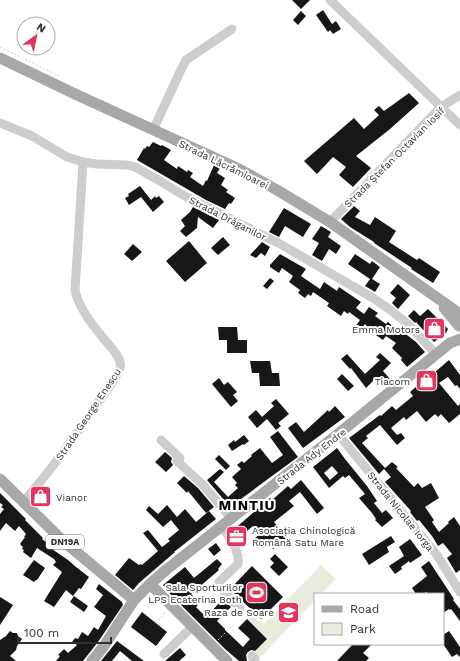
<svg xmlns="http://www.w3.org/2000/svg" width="460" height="661" font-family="'Work Sans',sans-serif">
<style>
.green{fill:#e8ecde}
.building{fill:#171717;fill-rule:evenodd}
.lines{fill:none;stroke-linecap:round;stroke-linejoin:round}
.path{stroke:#cdcdcd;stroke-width:1;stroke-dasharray:2 2;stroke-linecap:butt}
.minor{stroke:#cdcdcd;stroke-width:9}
.major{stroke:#a8a8a8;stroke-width:11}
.labels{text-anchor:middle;stroke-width:4;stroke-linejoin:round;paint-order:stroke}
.shield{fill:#fff;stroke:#6e6e6e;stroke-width:1}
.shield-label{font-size:9px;font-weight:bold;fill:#303030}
.street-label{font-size:10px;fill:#303030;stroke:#fff}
.poi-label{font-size:10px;fill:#303030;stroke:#fff;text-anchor:end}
.district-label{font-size:14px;font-weight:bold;letter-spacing:1px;fill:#000;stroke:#fff}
</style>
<rect width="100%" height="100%" fill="#fff"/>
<path class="green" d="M321 565 336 579 321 594H315V600L258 660 252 654 267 639 247 619 252 614 263 625Z"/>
<path class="building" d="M292 0H310L301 9Z
M323 10 332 24 336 21 341 29 333 34 330 30 328 32 316 15Z
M301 11 306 16 298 25 293 20Z
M409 93 419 103 390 129 356 156 371 168 353 187 339 175 346 167 333 157 317 174 304 161 354 118 364 129 379 115 374 110 379 106 384 111Z
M153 142 161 146 162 145 171 150 164 160 177 169 178 166 187 172 188 170 193 173 190 177 203 186 206 180 207 181 214 165 220 168 217 173 225 178 221 185 228 190 226 192 235 198 231 204 229 203 225 209 206 200 137 160 144 148 145 149 147 146 149 147Z
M140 186 151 200 155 196 156 198 159 196 164 202 153 212 141 197 129 205 125 198 129 196 128 194Z
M354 206 360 211 355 217 370 225 375 217 396 231 389 242 417 260 419 258 440 272 433 283 411 269 412 268 374 243V242L350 227 341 219Z
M193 207 219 220 213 228 198 217 197 228 186 237 180 231 185 226 181 220 190 212Z
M284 208 311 224 303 237 285 226 279 237 269 232Z
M321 226 331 232 328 237 341 246 336 254 329 249 322 261 312 255 319 243 312 239Z
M223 237 230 245 218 255 211 248Z
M189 241 207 263 185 282 166 261Z
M262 242 270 247 265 256 261 253 256 258 250 255Z
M133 244 142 252 132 261 124 254Z
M280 254 306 269 301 276 320 289 324 282 337 291 339 287 361 302 356 308 364 314 369 307 378 313 375 316 386 324 388 322 396 329 407 335 416 342 425 352 407 367 401 360 402 358 392 348 396 343 386 336 383 340 373 333 365 324 360 331 355 327 360 320 349 312 348 314 344 311 341 316 327 306 329 303 313 292 311 296 308 294 305 298 298 293 300 290 289 282 293 276 282 268 279 273 270 267V265Z
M355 254 370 264 372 261 380 267 372 279 380 284 375 292 365 286 370 279 348 264Z
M270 278 274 281 267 289 263 286Z
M398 284 410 295 398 309 392 303 396 298 390 293Z
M428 309 448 329 446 333 434 342 416 322 415 323 408 316 414 310 420 316Z
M218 327H237L238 340H247V353H227V340H219Z
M380 353 391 363 383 371 390 379 383 385 376 378 366 388 351 368 350 369 341 359 347 354 365 374 380 360 376 357Z
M449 360 460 375V389L457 385 455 386 448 377 439 383 458 406 460 404V414L449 423 441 414 438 417 435 414 426 422 417 411 406 420 404 417 391 428 397 435 401 433 405 438 397 445 380 425 366 436 368 438 362 443 385 468 379 474 349 438 380 415 381 416 392 406 396 410 413 396 410 392 417 386 422 391 431 383 427 379Z
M250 361H270L272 373H279L280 386H260L259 373H252Z
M342 374 354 386 348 391 337 379Z
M219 378 224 385 228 382 237 392 233 395 238 401 231 407 212 384Z
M276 399 289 414 278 423 281 426 276 430 267 419 257 428 248 417 256 410 262 417 274 406 271 403Z
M335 406 345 417 303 448 288 428 296 422 304 432 328 410 329 412Z
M278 431 298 457 230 507 207 480 220 469 224 472 214 482 228 497 238 488 235 485 237 483 232 477 241 469 237 465 242 461 244 463 252 456 251 455 260 448 272 463 283 455 270 437Z
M244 435 249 441 244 445 243 444 232 451 228 445 234 440 235 442Z
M337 448 345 459 367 486 377 501 374 503 382 513 386 510 393 518 382 527 375 520 376 519 372 513 359 498 365 494 349 475 345 478 343 476 329 488 313 467ZM332 466 338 473 330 480 324 473Z
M165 452 172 458 171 462 173 465 166 472 155 462Z
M219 455 230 466 226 470 215 459Z
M392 462 398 467 396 468 414 487 418 483 422 488 431 483 439 498 425 507 434 520 432 522 439 532 449 523 448 522 454 517 460 526V570L456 573 447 558 452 554 443 543 438 546 432 536 419 520 417 521 410 512 411 511 385 482 391 477 384 469Z
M184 476 198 488 214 507 206 513 188 491 187 493 177 483Z
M301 480 324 508 317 514 300 492 289 501 294 506 274 522 293 545 289 548 283 541 273 549 267 542 262 546 255 538 260 534 253 526 241 536 244 539 240 542 232 531 270 498 272 500 288 486 291 489Z
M42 489 50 495 41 505 34 499Z
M0 493 26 519 25 520 43 538 42 539 50 545 49 547 68 560 76 567 89 577 81 589 79 588 73 596 66 590 54 607 44 601 62 572 53 565 56 562 54 559 37 548 31 558 23 552 24 550 22 549 23 547 20 544 25 537H24L26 534 19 526 15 531 6 523 0 531V514L4 509 1 507 3 505 0 503Z
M167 505 177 517 185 509 196 522 209 511 216 519 174 552H175L139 583 133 590 115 575 129 558 139 565 141 564 142 565 158 551 143 533 148 530 162 547 170 541 168 539 179 530 171 520 163 527 146 510 149 506 158 514Z
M391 536 395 542 387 547 389 552 369 565 362 554Z
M410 539 422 555 410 563 409 561 401 567 402 569 395 574 389 566 404 556 399 547Z
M216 543 221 550 214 556 208 549Z
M275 554 288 567 279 576 270 567 274 563 270 559Z
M217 559 222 564 218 569 219 570 191 594 200 603 196 607 206 617 223 599 231 607 217 621 225 629V630L243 647 250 639 238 628 247 619 267 639 255 651 251 650 248 652 246 655 247 661H239L225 649 171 595 163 585 185 567 194 578Z
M34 560 45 568 37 580H36L34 582 23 575Z
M429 561 454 599 453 600 460 609V621L451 609 450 610 449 609 443 613V594H428L426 592 423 594H416L412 588 427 576 421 567Z
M252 566 283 597 261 619 230 589Z
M99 584 122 602 123 605 98 642 83 661H56L60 656 58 655 64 649 68 653 77 645 72 642 75 638 78 639 82 632 88 636 94 627 98 630 106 616 94 607 103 595 96 589Z
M74 596 88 606 84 612 70 602Z
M0 597 13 605 0 625Z
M142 612 167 632 156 646 131 627Z
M10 631 13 633H17L18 636 22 639 17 646 16 650 10 656 16 661H0V640L6 636Z
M449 631 460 647V657L457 654 452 657 443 644V635Z
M117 641 144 661H132L120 651 112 661H101Z
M353 644H372L363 653 369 658 366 661H337Z
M180 648 186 655 179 661H165Z"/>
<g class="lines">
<path class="path" d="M0 47 59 76
M156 623 166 612
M218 640 235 623"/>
<path class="minor" d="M330 0 460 125
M0 123 32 136 67 157 83 162 97 164 127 165 135 167 160 181 183 195 282 245 373 298 389 309 408 324 436 354
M153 130 180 72 186 60 232 29
M330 222 441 107 460 95
M338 434 437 555 460 592
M161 440 180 458 177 461 202 484 232 519
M23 502C51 471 74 438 97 404 103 395 117 378 120 368 121 365 120 361 119 359 115 351 109 345 104 339 93 326 78 307 75 290L83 162
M222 526C229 538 240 550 238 564L219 582 218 585 240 608
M164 654 192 627
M252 656 255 659 253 661"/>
<path class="major" d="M0 58 75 94 239 169 277 190 330 222 460 314
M444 308 459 326
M0 479 62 540 134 600
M150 584 227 661
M92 661 104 646 134 600 150 584 166 570 338 434 450 343 460 339"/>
</g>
<defs>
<symbol id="shop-square" viewBox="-11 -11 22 22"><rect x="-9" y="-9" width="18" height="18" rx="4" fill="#e3365e" stroke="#fff"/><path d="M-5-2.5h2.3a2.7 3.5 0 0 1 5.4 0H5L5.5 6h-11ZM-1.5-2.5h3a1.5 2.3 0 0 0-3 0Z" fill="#fff"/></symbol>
<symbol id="office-square" viewBox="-11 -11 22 22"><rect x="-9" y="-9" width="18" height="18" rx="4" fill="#e3365e" stroke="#fff"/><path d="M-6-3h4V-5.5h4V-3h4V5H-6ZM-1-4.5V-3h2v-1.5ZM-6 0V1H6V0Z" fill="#fff"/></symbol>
<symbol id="stadium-square" viewBox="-11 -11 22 22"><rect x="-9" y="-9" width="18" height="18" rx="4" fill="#e3365e" stroke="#fff"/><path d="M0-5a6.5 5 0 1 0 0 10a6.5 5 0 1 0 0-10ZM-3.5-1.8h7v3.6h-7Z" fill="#fff"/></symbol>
<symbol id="school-square" viewBox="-11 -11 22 22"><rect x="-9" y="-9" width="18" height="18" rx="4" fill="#e3365e" stroke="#fff"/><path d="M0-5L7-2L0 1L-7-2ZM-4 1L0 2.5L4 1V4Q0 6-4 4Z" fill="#fff"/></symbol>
</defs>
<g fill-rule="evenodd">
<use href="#shop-square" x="422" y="316" width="25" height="25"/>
<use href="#shop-square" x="414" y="368" width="25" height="25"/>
<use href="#shop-square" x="28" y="484" width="25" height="25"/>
<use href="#office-square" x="224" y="524" width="25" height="25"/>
<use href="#stadium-square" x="244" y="580" width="25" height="25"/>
<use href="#school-square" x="276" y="600" width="25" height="25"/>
</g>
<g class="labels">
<rect class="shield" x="46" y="535" width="38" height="14" rx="3"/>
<g class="shield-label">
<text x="65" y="545">DN19A</text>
</g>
<g class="street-label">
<text transform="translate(394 157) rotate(-45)" y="4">Strada Ștefan Octavian Iosif</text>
<text transform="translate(224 164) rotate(26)" y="4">Strada Lăcrămioarei</text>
<text transform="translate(228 218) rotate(27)" y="4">Strada Drăganilor</text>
<text transform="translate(88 414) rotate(-56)" y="4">Strada George Enescu</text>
<text transform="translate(311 456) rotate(-38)" y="4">Strada Ady Endre</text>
<text transform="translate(401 511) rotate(51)" y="4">Strada Nicolae Iorga</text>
</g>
<g class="poi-label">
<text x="420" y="333">Emma Motors</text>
<text x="410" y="385">Tiacom</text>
<text x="56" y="501" text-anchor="start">Vianor</text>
<text x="252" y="534" text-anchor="start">Asociația Chinologică<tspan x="252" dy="12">Română Satu Mare</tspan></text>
<text x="242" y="591">Sala Sporturilor<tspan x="242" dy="12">LPS Ecaterina Both</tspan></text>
<text x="274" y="616">Raza de Soare</text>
</g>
<g class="district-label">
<text x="247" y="510">MINTIU</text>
</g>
</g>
<rect x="314" y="593" width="130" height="52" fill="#ffffff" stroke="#acacac"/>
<rect x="322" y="606" width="20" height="6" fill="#a8a8a8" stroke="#acacac"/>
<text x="350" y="613" font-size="12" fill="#303030">Road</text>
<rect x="322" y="623" width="20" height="12" fill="#e8ecde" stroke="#acacac"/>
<text x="350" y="633" font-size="12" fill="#303030">Park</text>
<g transform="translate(36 36) rotate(33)"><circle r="19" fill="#ffffff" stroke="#acacac"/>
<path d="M0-3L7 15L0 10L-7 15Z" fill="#e3365e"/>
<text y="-6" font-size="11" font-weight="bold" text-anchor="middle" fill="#303030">N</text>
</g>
<path d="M18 637v6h93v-6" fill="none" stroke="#303030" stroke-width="2"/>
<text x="24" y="637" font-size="12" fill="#303030" stroke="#ffffff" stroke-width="3" paint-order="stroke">100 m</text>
</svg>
